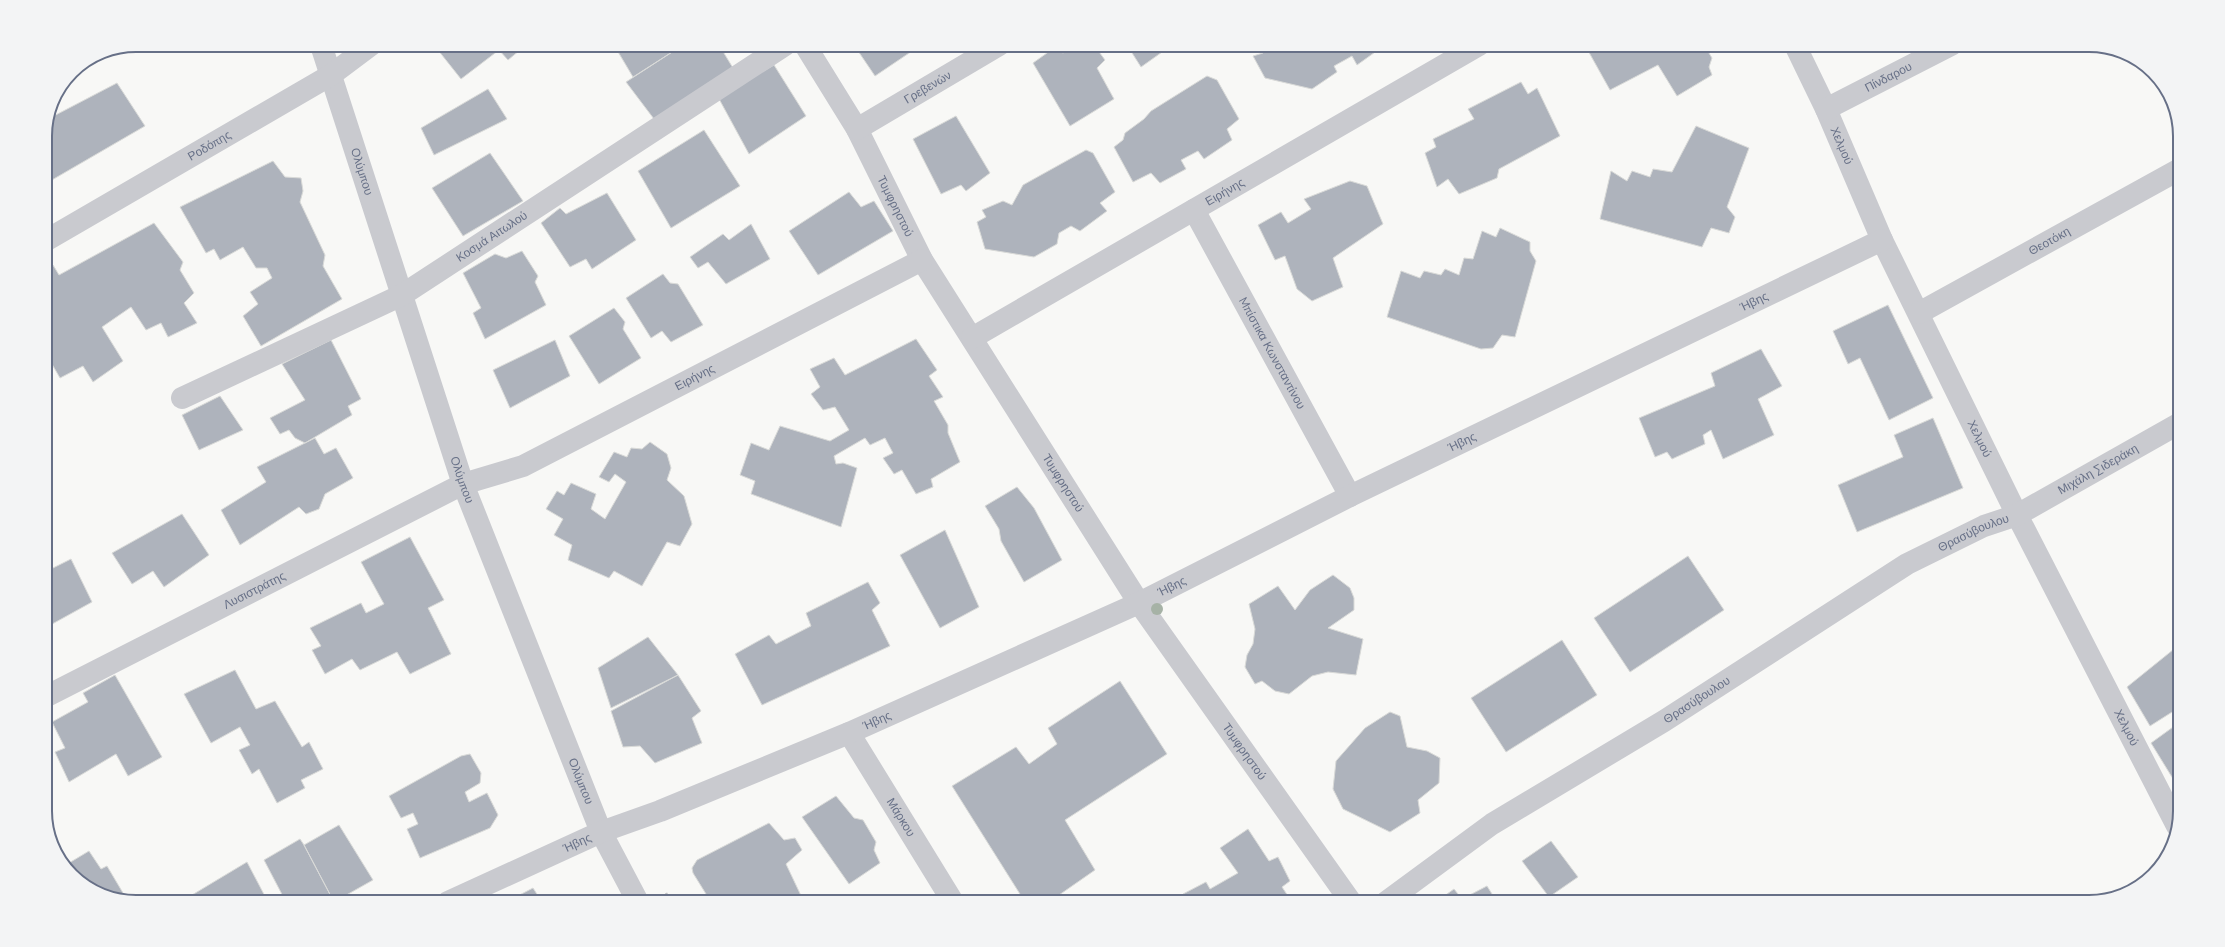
<svg xmlns="http://www.w3.org/2000/svg" width="2225" height="947" font-family="'Nunito Sans',sans-serif">
<style>
.building{fill:#aeb3bc;stroke:#d9dad8}
.lines{fill:none;stroke-linecap:round;stroke-linejoin:round}
.path{stroke:#c0c1c4;stroke-width:2.5;stroke-dasharray:2 2;stroke-linecap:butt}
.minor{stroke:#c9cacf;stroke-width:22}
.tree{fill:#a6b2a6}
.labels{text-anchor:middle;stroke-width:4;stroke-linejoin:round;paint-order:stroke}
.street-label{font-size:12px;fill:#677087;stroke:#fff}
.rim{fill:none;stroke:#677087;stroke-width:2}
</style>
<rect width="100%" height="100%" fill="#f8f8f6"/>
<path class="building" d="M434 45H526L508 60 499 50 461 79Z
M614 45H683L633 77Z
M683 45H719L733 68 654 119 626 82Z
M854 45H921L875 76Z
M1076 45H1094L1105 60 1097 68 1114 99 1070 126 1033 63 1054 48 1063 53Z
M1127 45H1172L1141 67Z
M1259 45H1385L1357 65 1352 56 1334 66 1337 72 1312 89 1265 78 1253 56 1263 53Z
M1589 45H1704L1712 58 1709 67 1712 75 1677 96 1658 65 1610 90 1586 47Z
M774 65 806 116 749 154 718 97Z
M1207 76 1217 80 1239 119 1227 129 1232 140 1204 159 1198 151 1181 160 1186 169 1160 183 1151 173 1133 182 1114 147 1123 140 1125 133 1144 119 1151 111Z
M1521 82 1528 94 1537 88 1560 136 1499 169 1497 178 1459 194 1448 179 1437 187 1425 153 1436 147 1433 139 1474 119 1468 109Z
M117 83 145 126 45 184V131L48 119Z
M488 89 507 119 434 155 421 128Z
M956 116 990 173 966 191 961 185 941 194 913 139Z
M1696 126 1749 148 1727 207 1735 217 1729 233 1711 228 1702 247 1600 219 1611 171 1627 181 1632 171 1650 177 1653 169 1672 172Z
M704 130 740 186 671 228 638 171Z
M1086 150 1093 153 1115 192 1100 203 1107 211 1080 231 1071 226 1059 233 1057 244 1034 257 985 249 977 222 986 217 982 210 1003 201 1012 205 1023 185Z
M490 153 523 201 463 236 432 188Z
M273 161 285 177 301 178 303 191 300 202 325 255 323 266 342 299 261 346 243 316 258 304 250 292 272 278 267 268H256L243 247 220 260 214 249 206 253 180 207Z
M1350 181 1367 186 1383 224 1333 258 1343 287 1312 301 1297 289 1285 256 1275 260 1258 225 1281 212 1288 223 1311 209 1304 199Z
M849 192 861 207 874 201 893 231 818 275 789 231Z
M607 193 636 240 592 269 586 259 570 267 541 223 560 208 566 214Z
M154 223 183 262 180 270 194 293 184 303 197 323 168 337 161 323 146 330 131 307 102 327 123 361 93 382 83 366 60 378 45 352V269L53 265 59 275Z
M751 224 770 259 726 284 708 262 698 268 690 257 723 234 729 240Z
M1500 228 1530 242V251L1536 261 1515 337 1502 335 1493 348 1481 349 1387 317 1401 271 1420 278 1424 271 1441 275 1445 269 1459 275 1464 258 1473 259 1482 231 1496 237Z
M522 251 538 276 535 282 546 305 485 339 473 313 481 308 463 273 495 254 506 258Z
M663 274 670 283 678 284 703 325 671 342 662 331 651 338 626 298Z
M1888 305 1933 398 1889 420 1860 358 1848 364 1833 331Z
M614 308 625 322 623 329 641 358 599 384 569 336Z
M916 339 937 370 929 376 943 397 934 401 948 425V433L960 462 931 479 933 487 916 494 902 470 894 474 883 458 893 453 885 438 870 445 865 438 834 456 836 464 843 463 857 468 841 527 751 494 755 481 740 475 751 443 769 450 780 426 830 441 849 430 835 407 823 410 811 394 820 387 810 369 834 358 845 375Z
M331 340 361 399 348 406 352 415 305 443 295 438 289 430 280 434 270 418 305 400 282 364Z
M555 340 570 376 510 408 493 370Z
M1761 349 1782 386 1758 399 1774 435 1723 459 1711 430 1703 435 1705 444 1672 459 1667 452 1655 457 1639 418 1715 386 1711 373Z
M220 396 243 430 199 450 182 415Z
M1933 418 1963 488 1857 532 1838 485 1903 457 1894 435Z
M315 438 324 454 336 448 353 478 325 494 319 509 306 514 299 507 240 545 221 510 266 482 257 467Z
M650 442 667 454 671 468 667 480 684 496 692 524 680 546 667 542 642 586 614 571 609 578 568 560 572 545 554 535 563 519 546 509 557 491 564 495 571 483 596 494 591 509 605 519 626 482 615 474 609 482 599 477 614 452 627 457 631 448 642 449Z
M1017 487 1034 508 1062 560 1024 582 1001 541 999 529 985 506Z
M182 514 209 555 164 587 153 571 132 584 112 553Z
M945 530 979 607 940 628 900 555Z
M410 537 444 600 428 608 451 654 410 674 397 652 360 670 352 659 325 674 312 650 321 646 310 628 361 603 366 613 384 604 361 562Z
M1688 556 1724 610 1630 672 1594 618Z
M71 559 92 602 45 628V572Z
M1333 575 1350 588 1354 598V610L1328 628 1363 639 1356 675 1328 672 1312 676 1289 694 1275 691 1262 681 1255 684 1245 667 1247 655 1253 644 1255 629 1249 604 1278 586 1295 610 1310 590Z
M868 582 880 603 872 610 890 646 762 705 735 654 769 635 776 644 811 626 806 613Z
M648 637 678 675 611 708 598 668Z
M1562 640 1597 695 1506 752 1471 698Z
M2179 645 2180 707 2150 726 2127 687Z
M235 670 256 709 275 701 302 747 309 742 323 769 301 780 305 788 277 803 259 769 252 774 239 750 250 745 240 727 211 743 184 694Z
M115 675 162 757 128 776 116 754 69 782 55 752 65 748 52 722 88 702 83 693Z
M678 675 701 711 692 718 702 743 655 763 640 746 623 747 611 711Z
M1120 681 1167 754 1065 820 1095 870 1049 902H1025L952 786 1016 747 1029 764 1057 744 1048 728Z
M1390 712 1400 716 1407 747 1427 751 1440 758 1439 783 1418 800 1420 813 1390 832 1343 809 1333 789 1336 761 1365 728Z
M2180 722V778L2175 782 2151 743Z
M470 754 481 773 480 783 465 792 469 802 487 793 498 815 490 828 420 858 407 829 418 824 413 813 401 818 389 796 461 756Z
M836 796 854 818 863 820 876 842 874 850 880 863 849 884 802 817Z
M769 823 784 840 795 838 802 850 786 864 804 902H711L693 873 692 868 697 860Z
M339 825 373 880 334 902 304 845Z
M1248 829 1269 861 1278 857 1290 881 1282 887 1288 896 1279 902H1185L1188 901 1183 894 1206 882 1210 889 1238 873 1220 848Z
M300 839 304 845 334 902H286L264 860Z
M1551 841 1578 877 1549 897 1522 861Z
M89 851 101 869 107 866 123 893 115 898 102 895 64 866Z
M247 862 268 902H195L192 895Z
M1487 886 1497 902H1436L1454 889 1462 899Z
M533 888 542 902H506Z"/>
<g class="lines">
<path class="path" d="M666 893 671 902"/>
<g class="minor">
<path id="s1" d="M321 45 463 484 601 832 638 902"/>
<path id="s2" d="M805 45 857 129 922 260 1139 603 1351 902"/>
<path id="s3" d="M1795 45 1826 109 1882 240 2017 515 2177 826"/>
<path id="s4" d="M1826 109 1951 45"/>
<path id="s5" d="M857 129 999 45"/>
<path id="s6" d="M1194 210 1350 496"/>
<path id="s7" d="M45 241 331 75 371 45"/>
<path id="s8" d="M1919 313 2180 169"/>
<path id="s9" d="M972 338 1479 45"/>
<path id="s10" d="M182 398 402 295 785 45"/>
<path id="s11" d="M45 697 463 484 523 466 922 260"/>
<path id="s12" d="M849 733 953 902"/>
<path id="s13" d="M448 902 601 832 660 811 849 733 1139 603 1350 496 1882 240"/>
<path id="s14" d="M1386 902 1492 824 1664 721 1907 564 1984 526 2017 515 2180 423"/>
</g>
</g>
<circle class="tree" cx="1157" cy="609" r="6"/>
<g class="labels">
<g class="street-label">
<text dy="4" stroke="none"><textPath href="#s4" startOffset="70">Πίνδαρου</textPath></text>
<text dy="4" stroke="none"><textPath href="#s5" startOffset="82">Γρεβενών</textPath></text>
<text dy="4" stroke="none"><textPath href="#s7" startOffset="190">Ροδόπης</textPath></text>
<text dy="4" stroke="none"><textPath href="#s3" startOffset="111">Χελμού</textPath></text>
<text dy="4" stroke="none"><textPath href="#s1" startOffset="133">Ολύμπου</textPath></text>
<text dy="4" stroke="none"><textPath href="#s9" startOffset="292">Ειρήνης</textPath></text>
<text dy="4" stroke="none"><textPath href="#s2" startOffset="185">Τυμφρηστού</textPath></text>
<text dy="4" stroke="none"><textPath href="#s10" startOffset="350">Κοσμά Αιτωλού</textPath></text>
<text dy="4" stroke="none"><textPath href="#s8" startOffset="149">Θεοτόκη</textPath></text>
<text dy="4" stroke="none"><textPath href="#s13" startOffset="1438">Ήβης</textPath></text>
<text dy="4" stroke="none"><textPath href="#s6" startOffset="163">Mπίστικα Κωνσταντίνου</textPath></text>
<text dy="4" stroke="none"><textPath href="#s11" startOffset="725">Ειρήνης</textPath></text>
<text dy="4" stroke="none"><textPath href="#s3" startOffset="435">Χελμού</textPath></text>
<text dy="4" stroke="none"><textPath href="#s13" startOffset="1114">Ήβης</textPath></text>
<text dy="4" stroke="none"><textPath href="#s14" startOffset="835">Μιχάλη Σιδεράκη</textPath></text>
<text dy="4" stroke="none"><textPath href="#s1" startOffset="457">Ολύμπου</textPath></text>
<text dy="4" stroke="none"><textPath href="#s2" startOffset="509">Τυμφρηστού</textPath></text>
<text dy="4" stroke="none"><textPath href="#s14" startOffset="695">Θρασύβουλου</textPath></text>
<text dy="4" stroke="none"><textPath href="#s13" startOffset="790">Ήβης</textPath></text>
<text dy="4" stroke="none"><textPath href="#s11" startOffset="235">Λυσιστράτης</textPath></text>
<text dy="4" stroke="none"><textPath href="#s14" startOffset="371">Θρασύβουλου</textPath></text>
<text dy="4" stroke="none"><textPath href="#s13" startOffset="466">Ήβης</textPath></text>
<text dy="4" stroke="none"><textPath href="#s3" startOffset="759">Χελμού</textPath></text>
<text dy="4" stroke="none"><textPath href="#s2" startOffset="833">Τυμφρηστού</textPath></text>
<text dy="4" stroke="none"><textPath href="#s1" startOffset="781">Ολύμπου</textPath></text>
<text dy="4" stroke="none"><textPath href="#s12" startOffset="99">Μάρκου</textPath></text>
<text dy="4" stroke="none"><textPath href="#s13" startOffset="142">Ήβης</textPath></text>
</g>
</g>
<path d="M0 0H2225V947H0ZM136 52H2089A84 84 0 0 1 2173 136V811A84 84 0 0 1 2089 895H136A84 84 0 0 1 52 811V136A84 84 0 0 1 136 52Z" fill="#f3f4f5" fill-rule="evenodd"/>
<path class="rim" d="M136 52H2089A84 84 0 0 1 2173 136V811A84 84 0 0 1 2089 895H136A84 84 0 0 1 52 811V136A84 84 0 0 1 136 52Z"/>
</svg>
